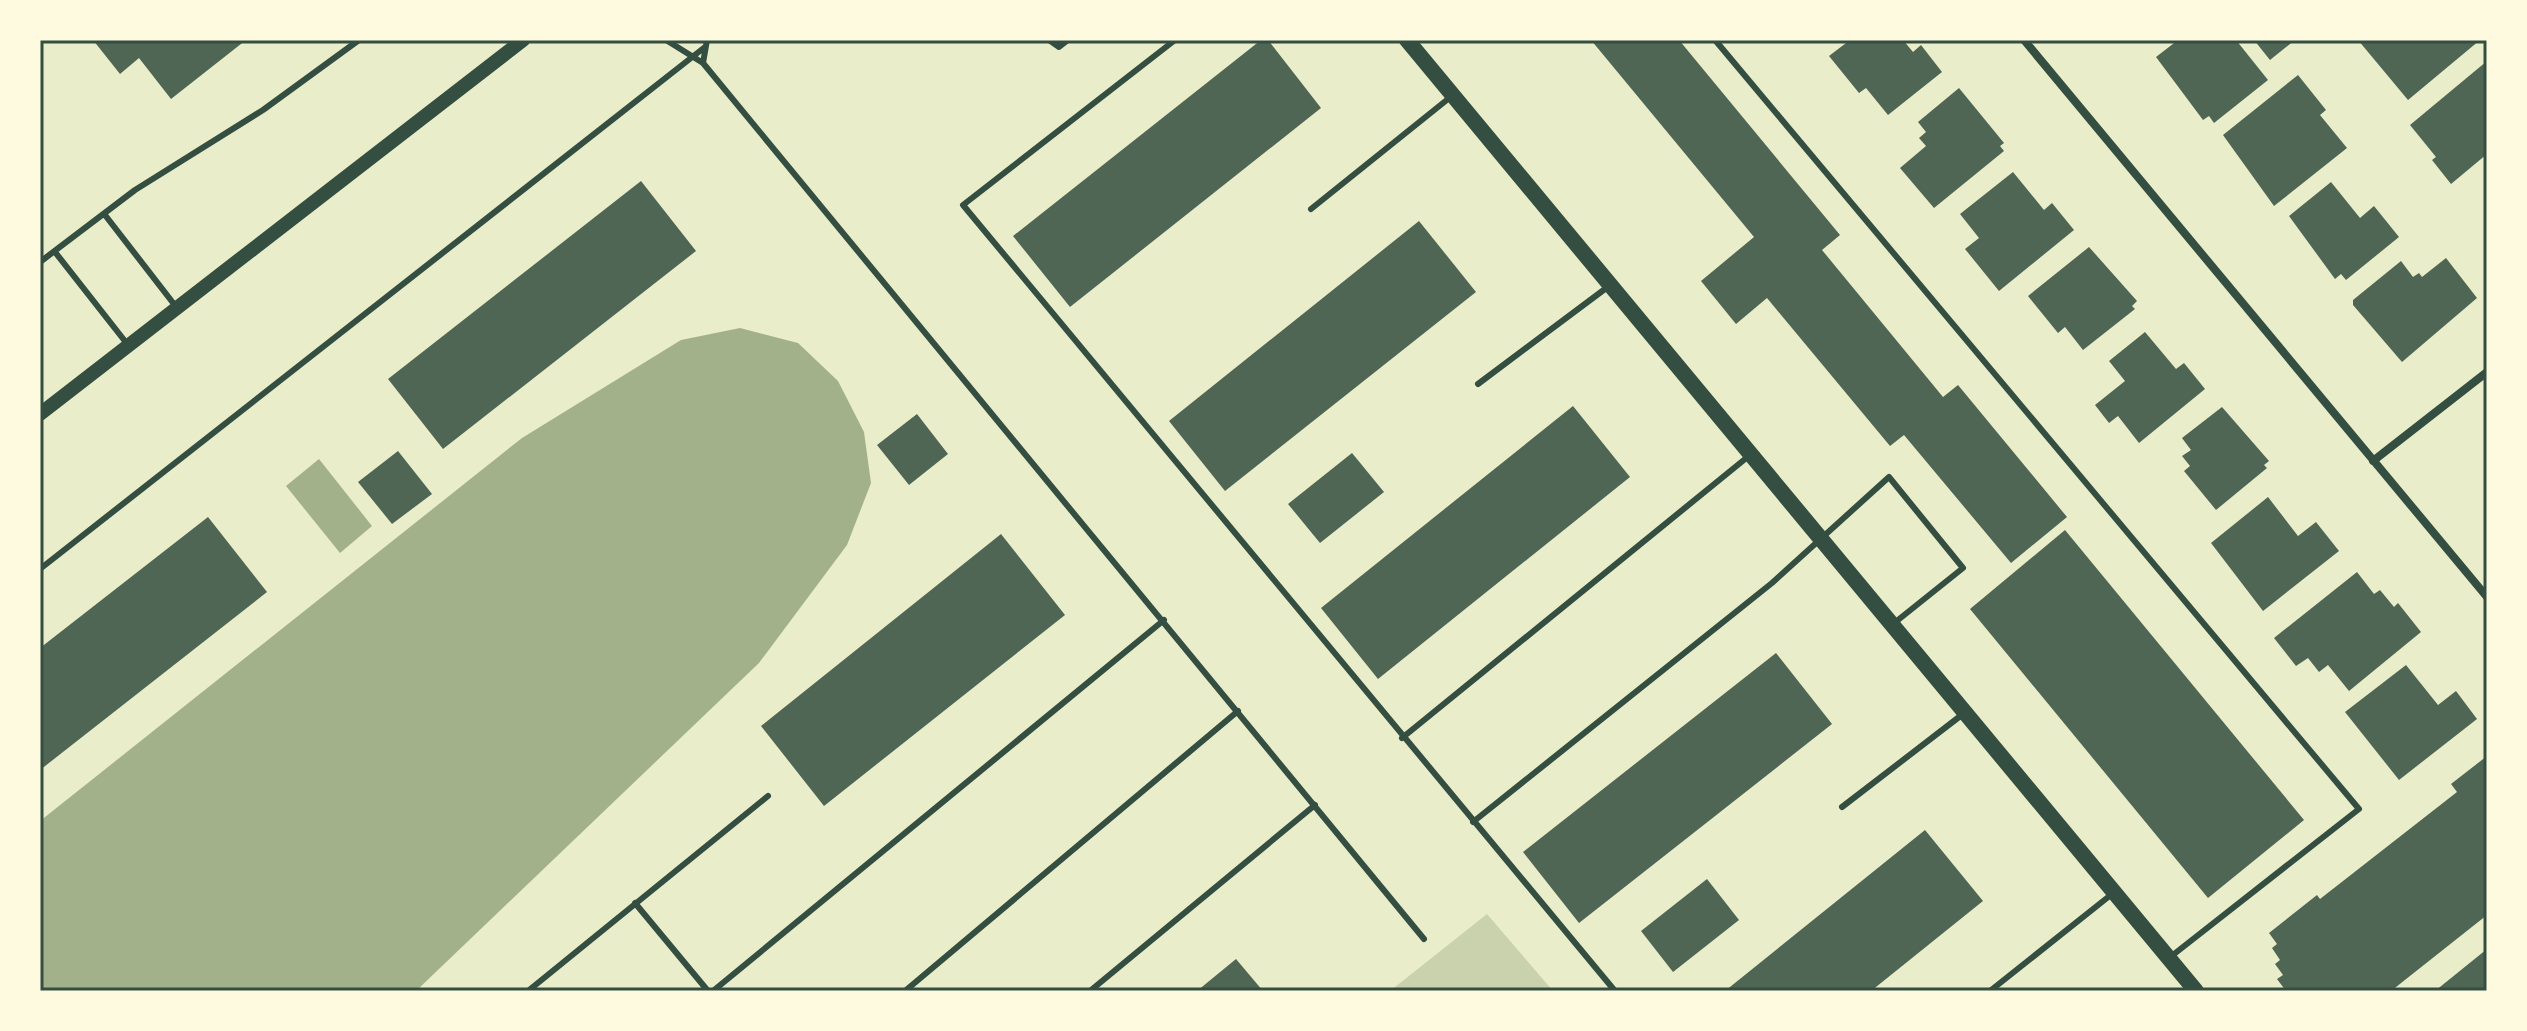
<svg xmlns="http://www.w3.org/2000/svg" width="2527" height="1031" font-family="'Noto Serif',serif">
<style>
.green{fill:#cad2ad}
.water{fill:#a3b18a}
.building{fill:#4f6655}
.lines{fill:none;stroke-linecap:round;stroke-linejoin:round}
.service{stroke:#344e41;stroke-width:6}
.minor{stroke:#344e41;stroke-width:8}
.tertiary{stroke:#344e41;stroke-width:14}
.secondary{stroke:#344e41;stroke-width:16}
.neatline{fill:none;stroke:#344e41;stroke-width:3}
</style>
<rect width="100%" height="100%" fill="#e9edc9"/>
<path class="green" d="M1487 914 1553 991H1390Z"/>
<path class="water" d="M740 328 798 343 838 381 864 432 871 483 847 545 759 663 416 991H40V821L522 438 681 340Z
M319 459 372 526 340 553 286 486Z"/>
<path class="building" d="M93 40H246L171 99 139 58 120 74Z
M1261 40H1268L1321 108 1070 307 1013 236Z
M1591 40H1679L1840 235 1822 250 1943 397 1958 385 2067 517 2011 563 1904 435 1890 446 1767 298 1736 324 1701 281 1754 237Z
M1850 40H1903L1913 52 1921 45 1942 72 1888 115 1866 88 1859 93 1829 56Z
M2178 40H2236L2268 80 2214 123 2209 116 2203 120 2156 57Z
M2254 40H2295L2270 60Z
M2358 40H2480L2408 100Z
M2487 61V154L2451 184 2432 160 2436 157 2410 125Z
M2298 75 2326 110 2320 115 2347 148 2274 206 2223 135Z
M1959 88 2004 143 2000 146 2004 151 1934 208 1900 168 1926 146 1919 138 1926 132 1918 122Z
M2013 172 2044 210 2052 203 2074 230 1999 291 1965 249 1979 238 1960 214Z
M641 181 696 251 443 449 388 379Z
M2331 182 2360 218 2374 206 2399 237 2346 280 2341 274 2335 279 2289 216Z
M1419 221 1476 292 1225 491 1169 421Z
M2089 247 2137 301 2132 306 2135 309 2083 350 2065 327 2058 333 2028 296Z
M2446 258 2477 298 2402 362 2353 305V300L2401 261 2413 277 2419 273 2422 277Z
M2145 332 2176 369 2184 363 2205 389 2139 443 2118 416 2109 423 2095 405 2125 381 2109 361Z
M1573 406 1630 477 1378 679 1321 608Z
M2222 407 2269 461 2264 465 2267 468 2216 510 2184 471 2190 466 2182 456 2191 450 2182 438Z
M917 414 948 454 909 485 877 445Z
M398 451 432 494 392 524 358 482Z
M1352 453 1384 492 1320 543 1288 504Z
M2268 497 2298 536 2316 522 2339 551 2263 611 2211 543Z
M208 517 267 592 40 770V648Z
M2065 530 2304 820 2208 898 1970 609Z
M1001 534 1065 615 824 806 761 726Z
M2357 572 2374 594 2380 590 2394 607 2398 603 2421 632 2349 691 2328 665 2319 672 2308 658 2296 666 2274 638Z
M1776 653 1832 724 1579 923 1523 852Z
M2406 665 2438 705 2456 691 2477 719 2399 780 2345 712Z
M2487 756V915L2391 991H2286L2277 979 2283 975 2275 964 2280 960 2272 948 2277 944 2269 933 2317 895 2320 899 2457 792 2451 784Z
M1925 830 1983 901 1871 991H1725Z
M1707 879 1739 920 1673 972 1641 931Z
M2487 949V991H2435Z
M1236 959 1263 991H1197Z"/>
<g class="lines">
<path class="service" d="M666 40 703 63 1424 939
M1049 40 1059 47 1068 40
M1175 40 963 205 1615 991
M1715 40 2359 809 2169 958
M703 63 707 40
M1311 209 1453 95
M105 215 177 308
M55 252 128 345
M40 262 135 190 263 110 359 40
M1478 384 1609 286
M40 569 705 47
M1402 738 1750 455
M1842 807 1963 714
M1473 822 1772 583 1889 477 1963 568 1893 624
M635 903 708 991
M528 991 768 796
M713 991 1164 620
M905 991 1238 711
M1090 991 1315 805
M1990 991 2112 894"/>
<path class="minor" d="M2024 40 2487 597
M2373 461 2487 372"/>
<path class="tertiary" d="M40 414 523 40"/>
<path class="secondary" d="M1407 40 2196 991"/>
</g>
<rect width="2527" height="1031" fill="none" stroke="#fefae0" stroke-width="84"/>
<rect x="42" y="42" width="2443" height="947" class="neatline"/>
</svg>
